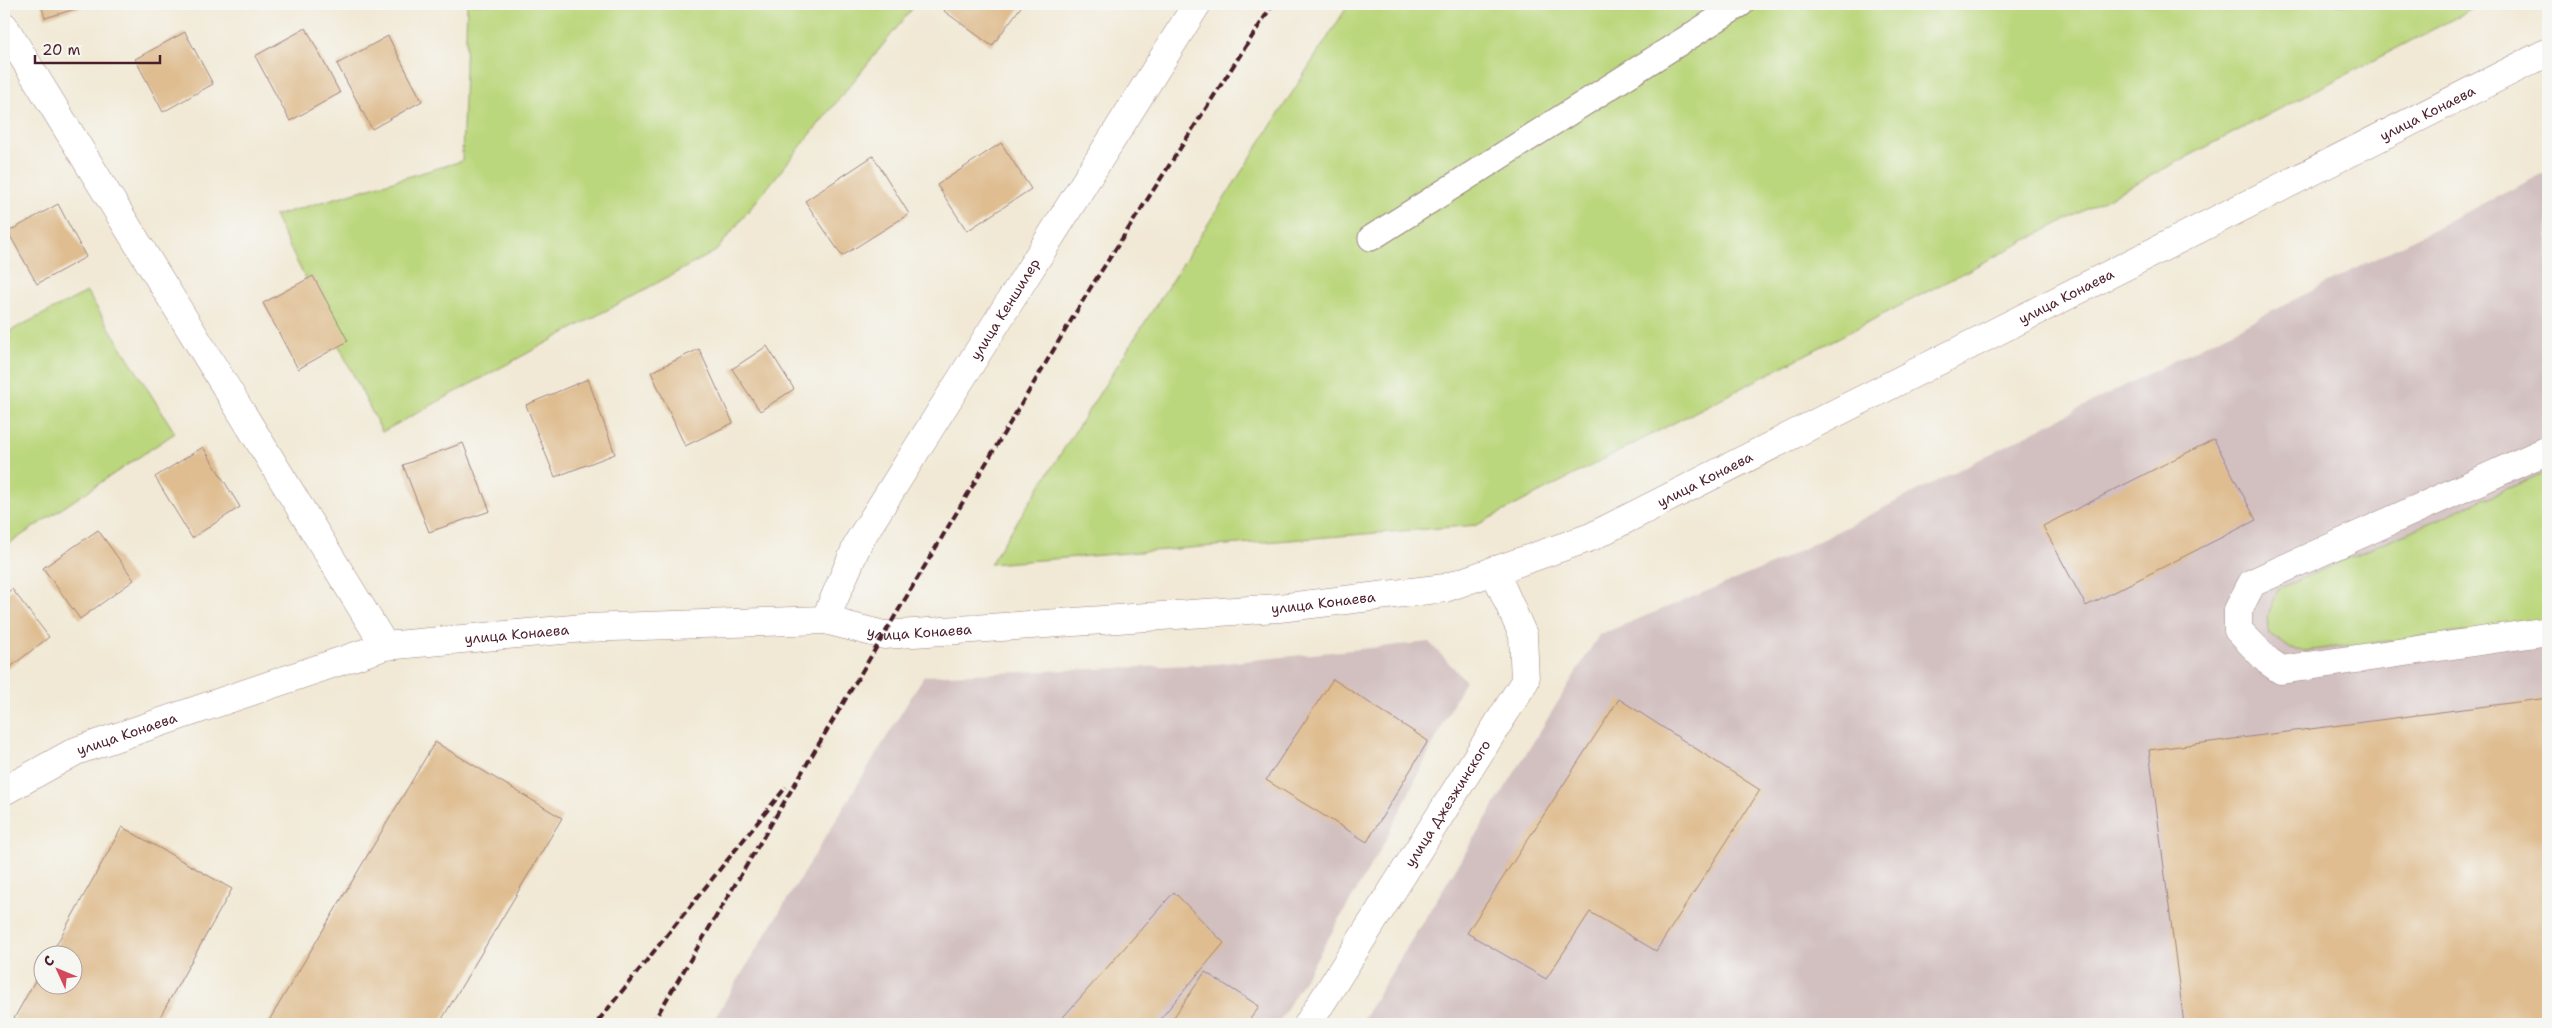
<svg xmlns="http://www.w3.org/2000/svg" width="2552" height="1028" font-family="'Shantell Sans',sans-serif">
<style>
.industrial{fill:#d2bfc0}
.green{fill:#bbd77d;stroke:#827b54}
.building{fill:#dfbd91}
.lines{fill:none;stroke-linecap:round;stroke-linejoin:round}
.service-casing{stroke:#9e8480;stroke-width:27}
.minor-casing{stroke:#9e8480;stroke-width:29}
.secondary-casing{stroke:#9e8480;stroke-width:29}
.service{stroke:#fff;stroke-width:25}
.minor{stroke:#fff;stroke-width:28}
.secondary{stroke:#fff;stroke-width:28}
.rail{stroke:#4a1f2b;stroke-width:4;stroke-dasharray:8 4;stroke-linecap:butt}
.labels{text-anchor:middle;stroke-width:4.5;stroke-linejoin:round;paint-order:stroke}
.street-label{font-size:14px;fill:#4a1f2b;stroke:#f6f6f2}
</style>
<rect width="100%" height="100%" fill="#f6f6f2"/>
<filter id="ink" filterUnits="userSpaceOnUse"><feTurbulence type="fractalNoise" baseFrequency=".02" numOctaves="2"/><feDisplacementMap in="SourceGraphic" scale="10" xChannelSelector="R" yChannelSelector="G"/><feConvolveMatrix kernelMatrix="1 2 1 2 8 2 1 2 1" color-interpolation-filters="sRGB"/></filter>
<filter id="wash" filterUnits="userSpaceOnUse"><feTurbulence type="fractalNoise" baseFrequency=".0096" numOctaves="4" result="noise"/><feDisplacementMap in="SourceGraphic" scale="20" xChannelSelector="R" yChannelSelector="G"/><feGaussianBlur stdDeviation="1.12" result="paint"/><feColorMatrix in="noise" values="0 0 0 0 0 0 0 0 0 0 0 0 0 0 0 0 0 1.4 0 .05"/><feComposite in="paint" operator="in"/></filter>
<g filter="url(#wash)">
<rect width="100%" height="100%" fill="#f1e9d5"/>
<path class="industrial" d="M2548 171V1024H1360L1599 635 1771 565Z
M1429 642 1465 680 1383 845 1278 1024H711L924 676 1215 664Z"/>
<path class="green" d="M467 4H916L716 251 382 432 274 216 462 161Z
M1349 4H2482L1477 525 990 564Z
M87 292 175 433 4 547V334Z
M2548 471V622L2303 651 2291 649 2270 634 2267 618 2278 589Z"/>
<g id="blocks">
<path class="building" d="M41 4H92L45 18Z
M949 4H1023L992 46 944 11Z
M306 28 340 93 290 121 255 56Z
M185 32 213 84 163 112 135 59Z
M388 36 422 101 372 129 337 64Z
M1001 143 1031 189 967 231 937 185Z
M873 156 909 214 842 256 805 201Z
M58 204 86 257 37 284 8 232Z
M313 276 348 341 298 369 263 303Z
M767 346 794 389 760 411 732 369Z
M699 349 733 423 685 446 651 372Z
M588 379 615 454 555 477 526 405Z
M2214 439 2256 520 2086 606 2043 526Z
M463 443 490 511 429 532 403 465Z
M203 447 240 507 192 538 155 477Z
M98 530 134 580 80 619 43 568Z
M12 589 49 637 4 672V595Z
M1333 679 1428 741 1367 842 1266 780Z
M2548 698V1024H2184L2149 750Z
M1619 699 1760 790 1656 951 1590 912 1546 979 1467 933Z
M435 742 562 818 439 1024H267Z
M122 827 232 889 156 1024H11L42 968V986H72V956H50Z
M1174 892 1224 943 1156 1024H1057Z
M1205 972 1259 1006 1247 1024H1169Z"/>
</g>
</g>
<g filter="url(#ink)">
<use href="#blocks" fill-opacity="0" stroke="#9e8480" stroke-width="1"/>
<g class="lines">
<defs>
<path id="service" d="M1371 238 1741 4"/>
<g id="minor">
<path d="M4 26 385 646"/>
<path d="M2548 450 2252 583 2238 610V630L2268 661 2281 670 2548 631"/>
<path id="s1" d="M825 620 859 541 1197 4"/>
<path id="s2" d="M1308 1024 1525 681 1523 635 1494 570"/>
</g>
<g id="secondary">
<path id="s3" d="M4 791 76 751 385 646 584 628 825 620 884 635 1279 608 1445 588 1591 537 2548 52"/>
</g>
</defs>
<use href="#service" class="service-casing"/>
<use href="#minor" class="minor-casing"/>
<use href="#secondary" class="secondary-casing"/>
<use href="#service" class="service"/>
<use href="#minor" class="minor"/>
<use href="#secondary" class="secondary"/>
<path class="rail" d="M598 1021 786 787
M652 1024 1091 287 1273 4"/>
</g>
</g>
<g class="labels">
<g class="street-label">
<text dy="5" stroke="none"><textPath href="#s3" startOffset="2566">улица Конаева</textPath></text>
<text dy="5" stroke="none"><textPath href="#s3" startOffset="2161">улица Конаева</textPath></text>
<text dy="5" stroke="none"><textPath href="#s1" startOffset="360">улица Кеншилер</textPath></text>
<text dy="5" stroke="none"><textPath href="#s3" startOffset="1756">улица Конаева</textPath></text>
<text dy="5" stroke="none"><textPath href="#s3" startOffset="1351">улица Конаева</textPath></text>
<text dy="5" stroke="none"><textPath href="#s3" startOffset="946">улица Конаева</textPath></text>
<text dy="5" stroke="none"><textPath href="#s3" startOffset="541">улица Конаева</textPath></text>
<text dy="5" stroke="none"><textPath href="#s3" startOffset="136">улица Конаева</textPath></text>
<text dy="5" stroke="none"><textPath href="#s2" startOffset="261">улица Джезжинского</textPath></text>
</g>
</g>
<rect width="2552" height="1028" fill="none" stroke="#f6f6f2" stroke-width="20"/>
<g transform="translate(58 970) rotate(314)"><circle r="24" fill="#f6f6f2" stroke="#b1a0a2"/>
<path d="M0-4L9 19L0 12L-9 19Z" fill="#d1495b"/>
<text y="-8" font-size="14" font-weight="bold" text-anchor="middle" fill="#4a1f2b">С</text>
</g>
<path d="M35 55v8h125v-8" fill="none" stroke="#4a1f2b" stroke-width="2.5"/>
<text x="42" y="55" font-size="15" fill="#4a1f2b" stroke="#f6f6f2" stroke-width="4" paint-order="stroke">20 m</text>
</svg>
